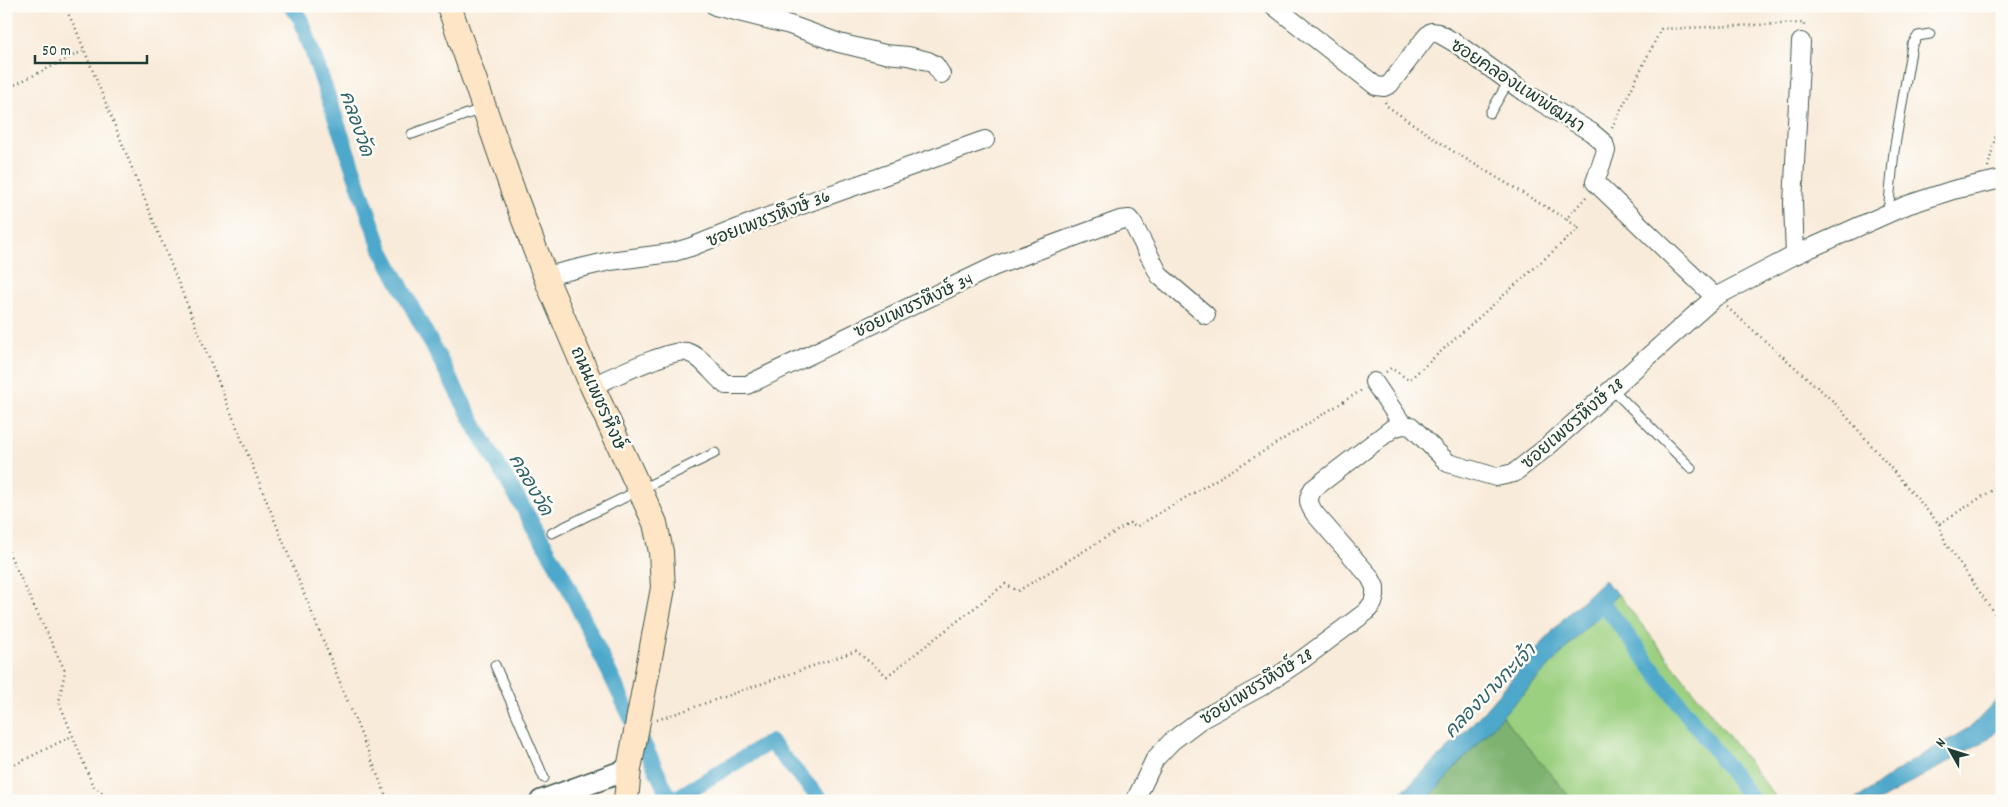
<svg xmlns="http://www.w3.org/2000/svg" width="2008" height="807" font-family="Dekko,'Playpen Sans Thai',sans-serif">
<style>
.green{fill:#9cd081;stroke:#5e865a}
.forest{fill:#7db26f;stroke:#4e7852}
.water{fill:#4da8cb;stroke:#367280}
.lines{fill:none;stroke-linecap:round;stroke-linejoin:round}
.canal{stroke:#4da8cb;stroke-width:16}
.service-casing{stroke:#40574d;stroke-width:11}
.minor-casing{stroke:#40574d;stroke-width:20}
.tertiary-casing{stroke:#40574d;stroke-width:24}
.secondary-casing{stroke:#40574d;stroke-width:26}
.path{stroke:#40574d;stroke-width:2.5;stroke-dasharray:1 4;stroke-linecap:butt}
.service{stroke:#fff;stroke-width:9}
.minor{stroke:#fff;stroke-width:18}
.tertiary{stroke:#fff;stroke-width:21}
.secondary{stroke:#fde5c5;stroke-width:24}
.labels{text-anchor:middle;stroke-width:5;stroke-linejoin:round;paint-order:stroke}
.street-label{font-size:18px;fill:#1f3d34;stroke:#fdfcf7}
.water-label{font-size:19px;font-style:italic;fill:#2f6269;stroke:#fdfcf7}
</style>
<rect width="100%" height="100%" fill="#fdfcf7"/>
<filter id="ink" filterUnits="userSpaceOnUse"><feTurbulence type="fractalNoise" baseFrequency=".02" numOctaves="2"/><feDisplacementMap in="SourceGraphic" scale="10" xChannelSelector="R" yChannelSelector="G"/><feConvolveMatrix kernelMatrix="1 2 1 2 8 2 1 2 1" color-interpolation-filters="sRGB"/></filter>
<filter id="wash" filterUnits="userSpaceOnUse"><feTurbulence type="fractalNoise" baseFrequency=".0096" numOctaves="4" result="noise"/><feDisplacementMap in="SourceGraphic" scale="20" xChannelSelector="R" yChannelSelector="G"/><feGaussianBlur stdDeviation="1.12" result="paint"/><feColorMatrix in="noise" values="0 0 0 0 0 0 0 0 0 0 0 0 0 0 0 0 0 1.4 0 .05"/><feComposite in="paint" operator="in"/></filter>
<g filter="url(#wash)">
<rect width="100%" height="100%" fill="#f9ebda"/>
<path class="green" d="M1618 594 1779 801H1573L1502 716Z"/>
<path class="forest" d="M1502 716 1573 801H1426Z"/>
<path class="water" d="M1604 580 1618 594 1502 716 1426 801H1392L1456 741 1485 710 1564 618Z
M2002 695V726L1991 737 1879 801H1854L1907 764 1972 726Z"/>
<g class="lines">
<path class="canal" d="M291 6 301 19 381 249 478 431 562 574 671 801 770 742 822 801
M1592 613 1602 602 1753 801"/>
</g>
</g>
<g filter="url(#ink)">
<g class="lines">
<defs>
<path id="service" d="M1490 113 1509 81
M412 134 484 108
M1888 213 1894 151 1912 45 1918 36 1930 34
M1612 389 1691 468
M552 533 715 453
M495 665 544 778"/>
<path id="minor" d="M715 6 790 25 839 43 885 54 908 56 928 61 935 65 941 74
M1274 6 1376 86 1384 87 1390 84 1426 37 1431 32 1438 33 1457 44 1524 92 1591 132 1604 143 1606 151 1595 182 1715 297
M1795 255 1793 203 1801 42
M546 276 610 261 671 253 691 247 756 221 985 140
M1374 382 1403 425
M592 386C609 379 672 348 687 352 703 357 713 375 726 385H747L995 266 1120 220 1129 219 1133 224 1160 276 1206 315
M1135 801 1155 759 1172 741 1200 720 1264 685 1303 659 1366 612 1373 603 1375 596V587L1370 577 1315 514C1308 504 1307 499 1313 489L1393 428 1403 425 1411 426 1448 463 1496 477 1514 473 1547 447 1715 297 1795 255 1907 205 1953 190 2002 179"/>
<path id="tertiary" d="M541 801 629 769"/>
<path id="secondary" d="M449 6 514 194 548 283 592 386 655 523 661 552 663 588 629 769 626 801"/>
</defs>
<use href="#service" class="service-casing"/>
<use href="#minor" class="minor-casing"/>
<use href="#tertiary" class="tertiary-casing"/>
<use href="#secondary" class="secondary-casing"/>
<path class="path" d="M64 6 75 27 388 801
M6 89 83 51
M1385 102 1387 106 1451 150 1566 219 1587 196
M1612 128 1661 29 1804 23V26
M1988 167 2002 110
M1727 307 1834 402 1939 524 2002 484
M1386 372 1391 368 1409 380 1579 228 1566 219
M1939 524 1946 544 2002 624
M6 547 65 671 59 702 93 786 114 801
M657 720 856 651 887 676 1005 584 1018 591 1130 523 1136 527 1256 456 1362 390
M6 769 72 736"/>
<use href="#service" class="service"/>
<use href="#minor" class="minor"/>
<use href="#tertiary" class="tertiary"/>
<use href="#secondary" class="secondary"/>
</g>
</g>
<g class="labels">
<g class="street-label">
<text transform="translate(1518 85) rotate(33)" y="6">ซอยคลองแพพัฒนา</text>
<text transform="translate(768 218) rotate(-21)" y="6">ซอยเพชรหึงษ์ 36</text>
<text transform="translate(913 305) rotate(-25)" y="6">ซอยเพชรหึงษ์ 34</text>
<text transform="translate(599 398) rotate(66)" y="6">ถนนเพชรหึงษ์</text>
<text transform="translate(1572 423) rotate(-41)" y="6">ซอยเพชรหึงษ์ 28</text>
<text transform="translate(1256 686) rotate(-32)" y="6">ซอยเพชรหึงษ์ 28</text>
</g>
<g class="water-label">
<text transform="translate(358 123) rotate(71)" y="7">คลองวัด</text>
<text transform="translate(532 484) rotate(60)" y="7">คลองวัด</text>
<text transform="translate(1489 690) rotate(-46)" y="7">คลองบางกะเจ้า</text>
</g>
</g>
<rect width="2008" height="807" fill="none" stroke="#fdfcf7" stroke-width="25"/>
<g transform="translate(1950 750) rotate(309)" stroke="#fdfcf7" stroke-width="4" paint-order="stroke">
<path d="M0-4L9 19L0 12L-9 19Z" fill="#1f3d34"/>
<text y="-8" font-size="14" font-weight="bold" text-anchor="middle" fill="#1f3d34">N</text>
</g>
<path d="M35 55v8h112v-8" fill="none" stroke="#1f3d34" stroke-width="2.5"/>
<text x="42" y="55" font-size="15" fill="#1f3d34" stroke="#fdfcf7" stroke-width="4" paint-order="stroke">50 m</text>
</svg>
